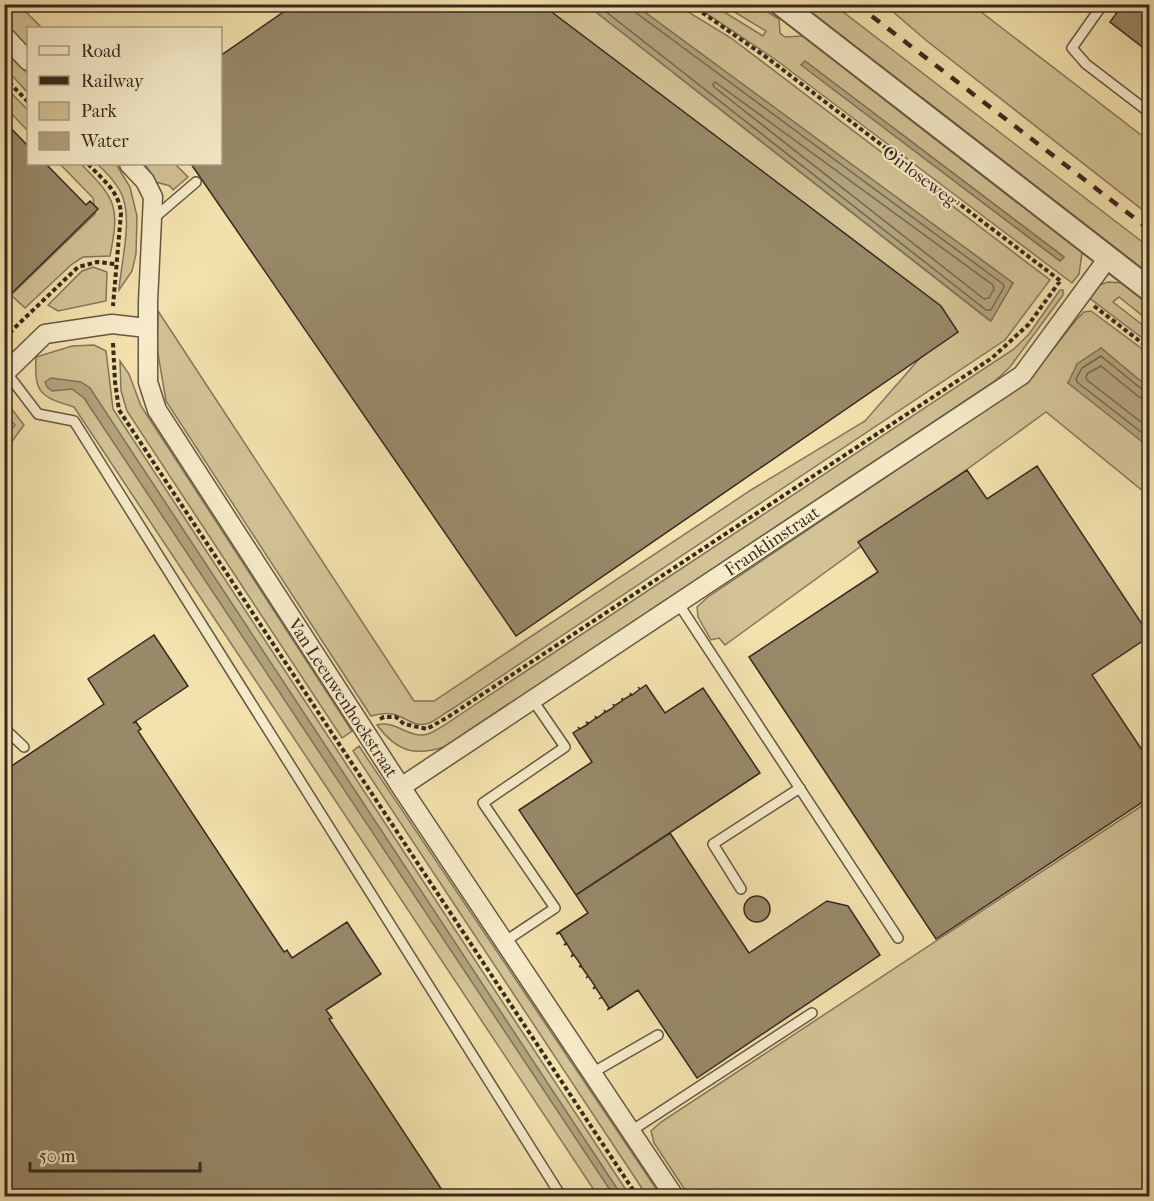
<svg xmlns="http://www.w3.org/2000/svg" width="1154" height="1201" font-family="'IM FELL French Canon',serif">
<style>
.green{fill:#d3c396;stroke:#84765a;stroke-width:1.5;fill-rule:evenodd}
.water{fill:#b3a37d;stroke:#817257;stroke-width:1.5}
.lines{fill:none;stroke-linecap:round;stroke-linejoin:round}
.shore{stroke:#74664e;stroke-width:1.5}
.building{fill:#988969;stroke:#36291f;stroke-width:1.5}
.service-casing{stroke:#655743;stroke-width:12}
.minor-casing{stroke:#655743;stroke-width:21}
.tertiary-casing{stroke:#655743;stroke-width:26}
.path{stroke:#36291f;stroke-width:4;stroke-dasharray:4.5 3;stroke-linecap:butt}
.service{stroke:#f7ecca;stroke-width:9}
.minor{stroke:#f7ecca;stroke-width:18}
.tertiary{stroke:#f7ecca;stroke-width:22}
.rail{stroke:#36291f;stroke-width:4.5;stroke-dasharray:10 10;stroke-linecap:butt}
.labels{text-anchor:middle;stroke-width:4.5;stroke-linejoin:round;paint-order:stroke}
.street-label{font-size:18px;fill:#36291f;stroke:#f7ecca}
</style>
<rect width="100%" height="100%" fill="#f3e2ae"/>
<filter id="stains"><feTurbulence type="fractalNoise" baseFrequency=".00333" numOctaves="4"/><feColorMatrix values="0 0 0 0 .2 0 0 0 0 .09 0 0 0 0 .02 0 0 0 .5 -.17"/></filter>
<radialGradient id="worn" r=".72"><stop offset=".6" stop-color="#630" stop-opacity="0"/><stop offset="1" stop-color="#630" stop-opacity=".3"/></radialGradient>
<path class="green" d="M5 5H19L42 28H28V49L5 24Z
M517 5H587L990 321 1013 283 635 5H677L731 38 1050 280 1005 340 452 709C444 713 435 722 426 724 406 728 403 706 371 716L166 401 157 348 158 311 414 701H434L751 490 865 421 947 327Z
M694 5H713L763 36 766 31 723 5H756L779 19 780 33 785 37 804 36 1083 246 1079 274 1072 283 776 60ZM805 61 1064 257 1060 261 802 65Z
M797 5H834L1149 247V274L929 103Z
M885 5H972L1149 141V215L927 41Z
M4 50 28 74V93L5 68Z
M4 86 28 110V131L5 107Z
M60 164H81C116 199 120 206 110 256L83 257 72 264 25 308 11 295 95 214 93 198Z
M97 164H116L130 187 137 216 136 254 132 271 119 290C121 264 131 226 124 201 121 188 107 173 97 164Z
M145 164H175L188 177 173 190 170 186 156 182Z
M93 267 107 272 106 301 58 311 48 305 82 271Z
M1108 282 1124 283 1149 300V321L1119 297 1113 302 1149 330V343L1088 297 1096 286Z
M1060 290H1063V295L1010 367 996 380 447 746C415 757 397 752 377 725 395 719 410 740 428 734 438 730 449 722 458 716L1014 349 1029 334Z
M1091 311 1149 354V388L1101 348 1068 382 1149 447V494L1143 491 1046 412 725 645 719 638 711 640 698 617 697 607 708 597 1026 383 1076 320 1084 312Z
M94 345 106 351 113 409 630 1196H598L74 407C41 397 34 394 36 357L72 346Z
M120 361 129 374 141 406 352 731 342 738 127 411 121 391Z
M5 403H7L24 425 5 451V436L15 425 11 421 5 426Z
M359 746 661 1196H647L353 751Z
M1149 801V1196H689L654 1143 651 1131 661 1122Z"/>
<path class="water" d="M587 5H635L1013 283 991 321Z
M805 61 1064 257 1060 261 801 65Z
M1101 348 1149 388V447L1068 383 1077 364Z
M51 378 81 382 90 388 622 1196H614L84 398 72 389 52 391 47 387 45 382Z"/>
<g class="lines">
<path class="shore" d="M596 4 986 310H991L1004 287 1003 284 635 12 632 4
M715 82 993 285 994 289 989 298 984 299 714 87 713 84Z
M1150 392 1144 391 1101 356 1082 368 1076 379 1077 382 1150 439
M1150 399 1139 397 1101 366 1088 373 1086 377 1087 380 1150 429"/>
</g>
<path class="building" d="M295 4H541L941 306 958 332 516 636 191 164H220V56Z
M1123 4H1150V53L1110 22Z
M4 121 28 146V164H46L86 205 90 201 98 209 12 293 4 285 8 281 4 277Z
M1037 466 1150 636 1092 675 1150 762V797L936 939 749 657 878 572 858 542 967 470 987 499Z
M154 635 188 686 133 723 136 722 141 729 138 731 284 952 287 950 292 958 347 922 381 974 326 1010 332 1018 329 1019 446 1196H4V771L104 704 88 679Z
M646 685 665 713 703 688 760 773 576 895 519 810 592 762 573 733 579 729 578 727 580 729 588 724 586 722 589 723 596 718 595 716 597 718 605 712 604 710 606 712 614 707 613 704 614 706 622 701V698L623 700 631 695 630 693 632 695 640 689 638 687 640 689Z
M670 833 749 953 827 901 848 906 880 955 697 1078 638 990 607 1010 609 1008 602 997 599 999 602 997 595 987 593 989 595 986 588 976 586 978 588 976 581 966 579 967 581 965 574 955 571 957 573 954 567 944 564 945 566 943 560 933 556 934 588 913 576 895Z
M744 909a13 13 0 1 1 26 0a13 13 0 1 1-26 0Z"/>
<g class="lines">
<defs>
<path id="service" d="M1103 4 1072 48 1086 64 1150 113
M154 218 196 182
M6 372 38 414 74 421 561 1196
M678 603 898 938
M4 728 24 747
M741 889 713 844 800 788
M504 942 555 908 483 803 565 747 532 699
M592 1073 658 1035
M631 1131 812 1013"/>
<path id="minor" d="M4 35 28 61
M129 164 145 181 153 197 148 302V382L157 410 401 787 674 1196
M4 374 45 334 112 324 147 328
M401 787 1022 375 1108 258"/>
<path id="tertiary" d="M781 4 1150 290"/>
</defs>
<use href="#service" class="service-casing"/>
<use href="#minor" class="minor-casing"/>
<use href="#tertiary" class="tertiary-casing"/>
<path class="path" d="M690 4 766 57 1062 282
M4 77 28 102
M88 164C102 179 119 191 121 213L113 306
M1094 306 1150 349
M4 338 78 267 97 262 115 264
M113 343 115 382 119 410 637 1196
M380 719 384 717H396L404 724 427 729 448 717 992 358 1029 324 1060 281"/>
<use href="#service" class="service"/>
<use href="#minor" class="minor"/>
<use href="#tertiary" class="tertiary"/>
<path class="rail" d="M856 4 1150 230"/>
</g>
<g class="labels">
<g class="street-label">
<text transform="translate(920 176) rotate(37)" y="6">Oirloseweg</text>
<text transform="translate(772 541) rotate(-34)" y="6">Franklinstraat</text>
<text transform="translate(343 698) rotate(57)" y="6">Van Leeuwenhoekstraat</text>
</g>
</g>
<rect width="1154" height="1201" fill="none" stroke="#f3e2ae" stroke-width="24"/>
<rect x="6" y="6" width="1142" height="1189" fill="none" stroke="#36291f" stroke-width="3"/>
<rect x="12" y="12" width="1130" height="1177" fill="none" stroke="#36291f" stroke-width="1.5"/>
<rect x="27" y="27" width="195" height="138" fill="#f7ecca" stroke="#aa9e86" stroke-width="1.5"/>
<rect x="39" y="46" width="30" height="9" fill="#f7ecca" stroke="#aa9e86" stroke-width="1.5"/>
<text x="81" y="57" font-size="18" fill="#36291f">Road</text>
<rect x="39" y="76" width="30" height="9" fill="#36291f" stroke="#aa9e86" stroke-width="1.5"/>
<text x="81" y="87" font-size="18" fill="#36291f">Railway</text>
<rect x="39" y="102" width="30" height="18" fill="#d3c396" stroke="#aa9e86" stroke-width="1.5"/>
<text x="81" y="117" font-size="18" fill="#36291f">Park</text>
<rect x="39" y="132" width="30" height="18" fill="#b3a37d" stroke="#aa9e86" stroke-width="1.5"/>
<text x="81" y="147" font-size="18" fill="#36291f">Water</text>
<path d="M30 1162v9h170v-9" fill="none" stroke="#36291f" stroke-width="3"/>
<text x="39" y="1162" font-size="18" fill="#36291f" stroke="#f7ecca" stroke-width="4.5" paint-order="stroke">50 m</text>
<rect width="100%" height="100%" filter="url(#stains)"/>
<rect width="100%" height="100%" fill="url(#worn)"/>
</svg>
